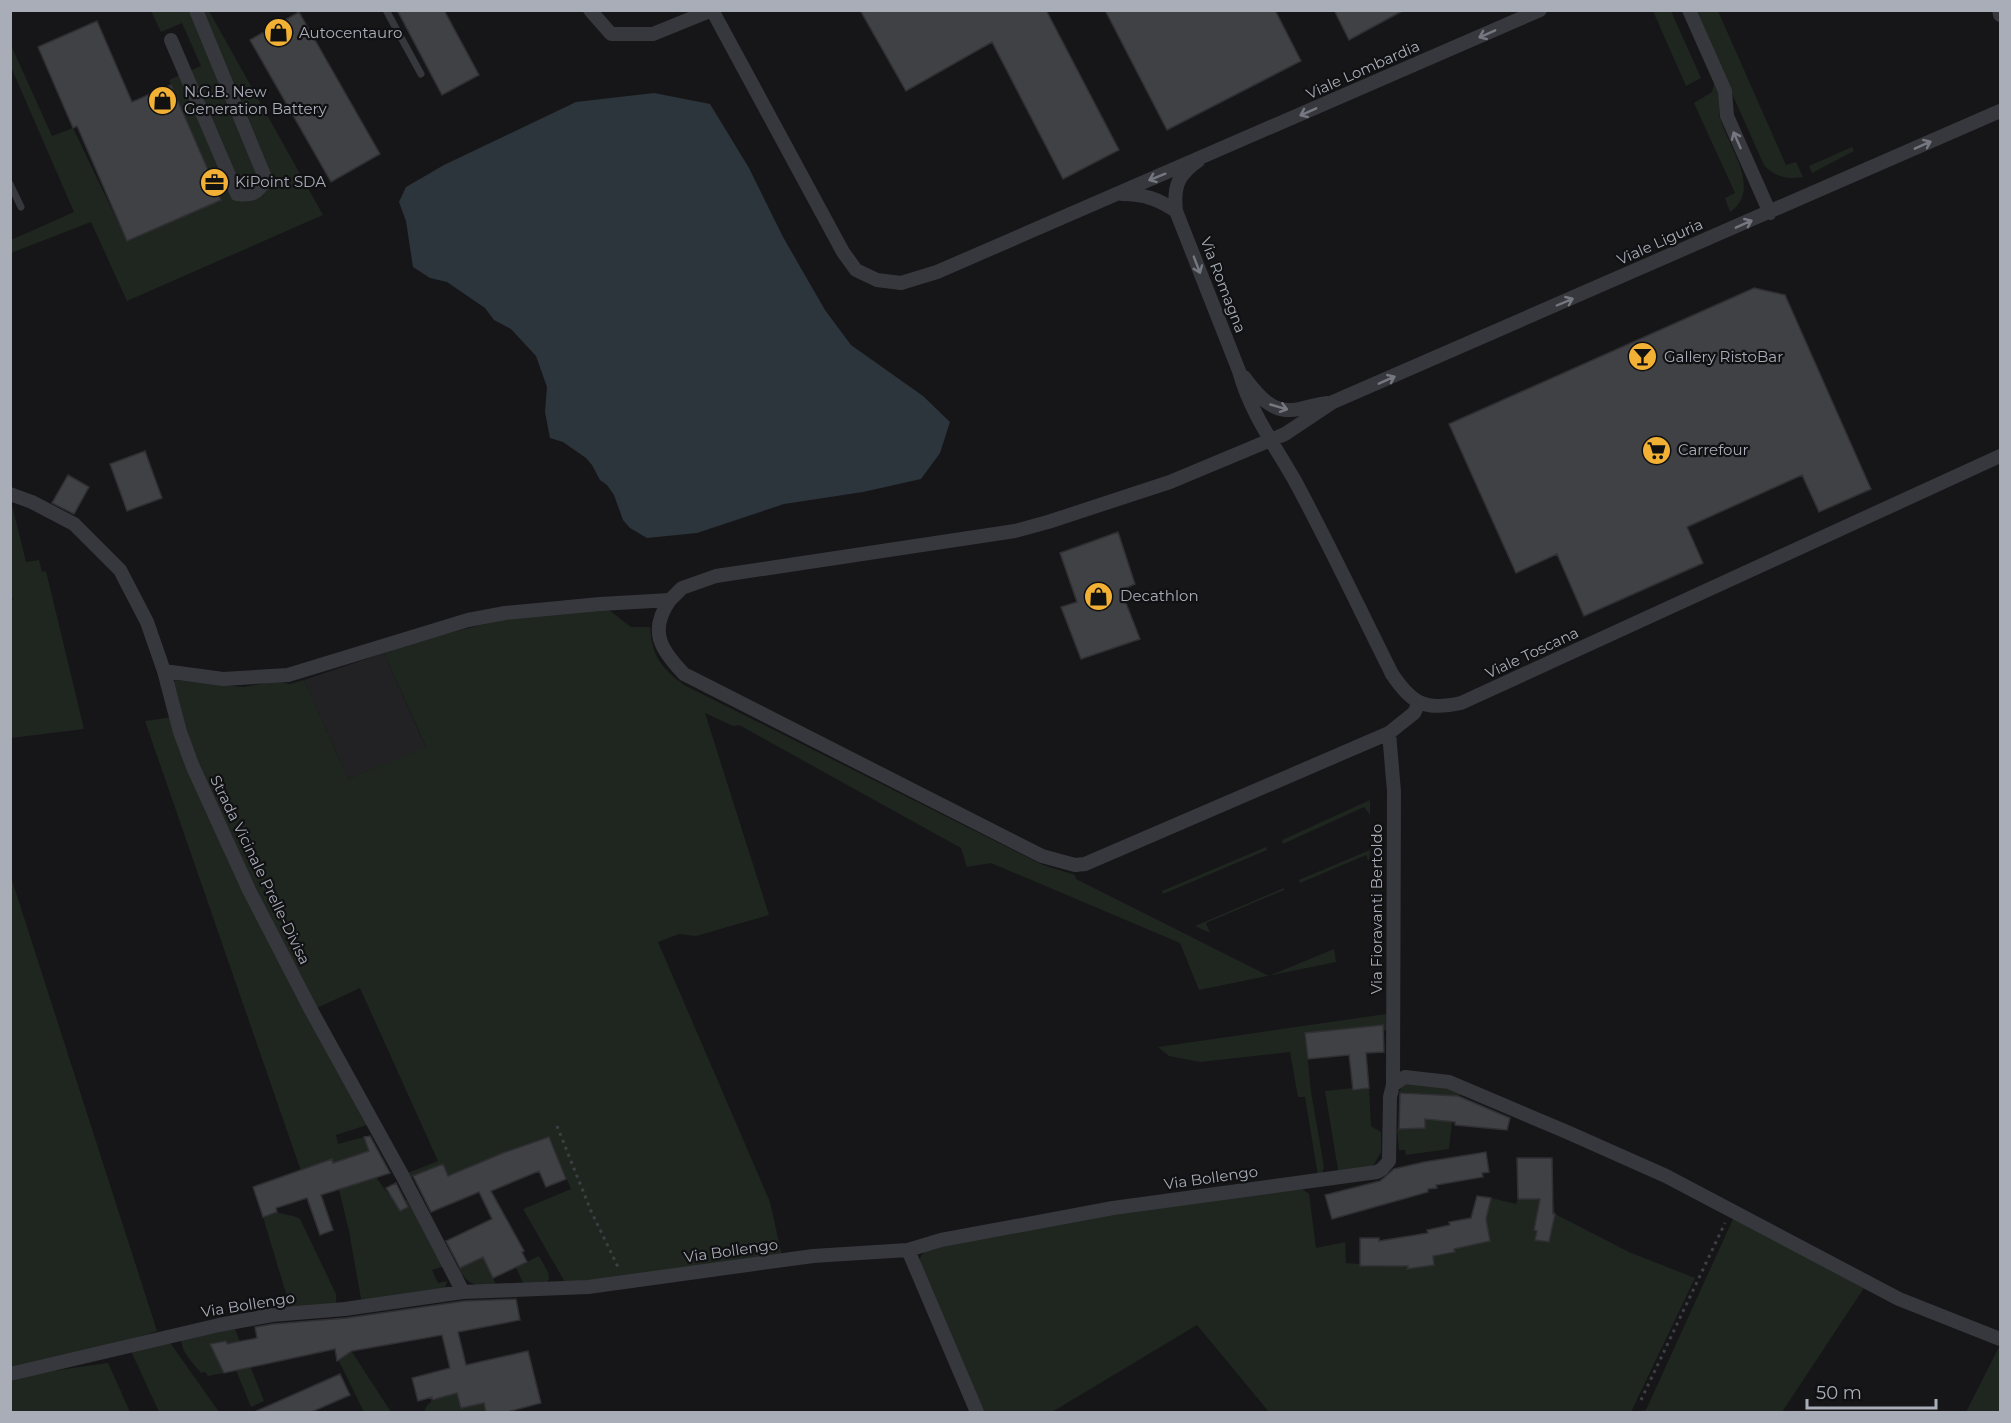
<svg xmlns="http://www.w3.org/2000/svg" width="2011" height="1423" font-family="Montserrat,sans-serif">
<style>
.built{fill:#222225}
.green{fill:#1e261f;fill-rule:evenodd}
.water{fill:#2c353c}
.building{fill:#404145;stroke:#303034;stroke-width:1.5}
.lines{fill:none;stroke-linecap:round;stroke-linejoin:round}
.path{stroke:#3d3f44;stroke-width:3;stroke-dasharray:3 4.5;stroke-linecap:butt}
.lane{stroke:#37383d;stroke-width:7}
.street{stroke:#37383d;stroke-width:14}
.oneway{stroke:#757881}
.labels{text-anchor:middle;stroke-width:4.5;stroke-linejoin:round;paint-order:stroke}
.poi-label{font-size:15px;fill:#a8adb8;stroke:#111113;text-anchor:start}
.street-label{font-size:15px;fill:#a8adb8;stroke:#111113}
</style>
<rect width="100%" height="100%" fill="#161618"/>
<path class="built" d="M384 653 426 748 348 779 304 680Z"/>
<path class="green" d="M151 11H209L323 215 127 301 91 222 11 253V240L74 212 11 67 10 43 52 136 73 128 127 241 221 200 169 80 201 66 182 23 161 32Z
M1653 11H1671L1701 78 1686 86Z
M1695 11H1718L1786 165 1796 162 1803 177C1789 180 1774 177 1764 165Z
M1712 78H1713C1716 84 1721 93 1721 100 1721 107 1718 112 1720 118 1728 146 1763 190 1730 212L1725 198 1735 193 1694 103 1712 92 1714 84Z
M1852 147 1854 151 1812 173 1809 166Z
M10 497 26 562 39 560 42 572 46 571 84 729 11 738 10 601 13 600 10 589Z
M598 608 609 610 631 627H650C652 656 661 668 684 685L1043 865 1075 875 1076 879 1269 976 1334 949 1336 962 1199 990 1180 943 991 863 967 867 961 848 739 725 733 726 705 713 769 915 696 936 679 934 658 942 770 1202 782 1256 566 1284 523 1209 571 1189 549 1137 503 1153 448 1176 443 1164 408 1179 405 1174 438 1161 360 988 317 1008 225 828 186 734 173 685 175 680 244 687 276 681 290 684 304 680 348 779 426 747 384 653 432 637 502 620Z
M172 717 367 1125 336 1135 338 1144 364 1137 369 1151 333 1163 331 1160 301 1171 145 721Z
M1370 800V815L1364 807 1283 844 1282 840Z
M1266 847 1267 850 1163 894 1162 891Z
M1370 850 1369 862 1366 855 1300 883 1299 880Z
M10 874 157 1331 136 1338 11 1367Z
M1284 888V890L1206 923 1210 933 1195 926Z
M1386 1014 1388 1030 1383 1031 1382 1025 1305 1033 1311 1092 1324 1167 1321 1176H1318L1305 1097H1298L1290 1052 1200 1062 1169 1056 1158 1047Z
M1419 1082 1469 1094V1096L1459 1095 1458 1097 1399 1092 1403 1085Z
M1353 1088V1090L1369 1088 1371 1126 1381 1132V1152L1372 1168 1342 1173 1338 1170 1325 1091Z
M1425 1119 1452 1122 1449 1149 1406 1155 1405 1150H1399L1397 1129 1425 1128Z
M376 1177C384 1189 393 1199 400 1211L407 1207 404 1201 407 1200 445 1266 432 1270 438 1283 447 1281 445 1289 364 1303 361 1299 349 1231 338 1186 344 1188Z
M1302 1189 1309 1194 1316 1248 1345 1242 1346 1263 1360 1264V1266L1378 1267 1408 1254V1269L1434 1265 1433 1256 1455 1252 1454 1249 1490 1241 1485 1215 1491 1198 1516 1204 1518 1199H1552L1555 1214 1629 1252 1695 1278 1631 1412H1269L1197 1325 1052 1412H981L919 1261 921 1256 926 1250 1049 1225 1151 1206ZM1538 1211 1554 1214 1549 1242 1535 1240 1537 1231 1534 1230Z
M277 1212C284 1215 295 1215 300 1219L336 1294V1305L291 1310 263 1217Z
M1733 1219 1746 1224 1864 1288 1782 1412H1632L1646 1410Z
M539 1256 548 1272 549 1279 545 1285H524L516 1267Z
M483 1257 496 1285C475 1286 471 1287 458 1269Z
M235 1329 240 1342 227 1344 226 1341 224 1373 208 1376 205 1372 201 1373C193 1363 181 1352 181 1339Z
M167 1343 171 1344 219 1412H159L131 1351Z
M2000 1345V1412H1966Z
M352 1352 391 1412H364L336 1355Z
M108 1363 130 1412H11L10 1379 52 1371Z
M251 1368 264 1401 251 1407 236 1370Z
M457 1393 461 1408 484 1403 486 1412H424C429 1397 443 1397 457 1393Z"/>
<path class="water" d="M654 93 710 104 749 168 783 237 825 310 851 345 923 396 950 422 940 453 921 479 863 492 784 504 697 533 647 538 630 528 623 520 614 495 607 485 600 480 592 465 586 458 563 442 550 438 545 412 547 387 536 356 511 329 494 320 485 308 447 282 430 278 413 267 406 221 399 202 406 187 444 165 576 102Z"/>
<path class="building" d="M397 10H444L479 75 442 95Z
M860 10H1046L1119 150 1063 179 992 42 906 91Z
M1105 10H1275L1301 61 1167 130Z
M1334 10H1404L1349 40Z
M299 12 380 154 331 182 250 40Z
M97 21 132 102 171 85 221 200 127 241 77 126 73 128 38 47Z
M1754 288 1785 295 1871 489 1819 512 1802 475 1687 527 1703 563 1584 616 1557 554 1516 573 1449 424Z
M145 451 162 498 127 511 110 464Z
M68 475 89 487 74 514 52 503Z
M1118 532 1135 584 1121 590 1140 639 1081 659 1061 607 1077 602 1060 553Z
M1383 1025 1384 1052 1366 1053 1369 1088 1353 1090 1349 1055 1308 1059 1305 1033Z
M1400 1093 1458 1096 1510 1118 1507 1130 1455 1125V1122L1425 1119V1128L1399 1129Z
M370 1136 390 1173 321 1195 333 1230 320 1235 307 1198 276 1208 277 1212 263 1217 253 1187 332 1159 333 1163 369 1151 364 1137Z
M549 1137 566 1179 546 1187 539 1171 491 1191 524 1251 522 1252 527 1262 493 1278 483 1257 460 1268 446 1241 492 1219 479 1192 431 1212 413 1176 443 1164 448 1176 503 1153Z
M1486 1152 1489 1172 1482 1173 1483 1177 1436 1185 1437 1188 1428 1189V1192L1332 1219 1325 1195 1380 1181 1394 1169 1424 1162Z
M1517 1158H1552L1553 1214H1555L1549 1242 1535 1240 1537 1231 1534 1230 1540 1199H1518Z
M396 1183 408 1207 400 1211 386 1188Z
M1477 1196 1491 1198 1486 1219 1490 1241 1454 1249 1455 1252 1433 1256 1434 1265 1407 1269 1408 1266H1360V1238H1379V1241L1428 1233 1427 1230 1450 1225 1449 1222 1471 1218Z
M516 1299 520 1320 458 1332 466 1365 528 1351 541 1403 503 1413H486L484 1403 461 1408 457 1393 432 1400V1397L418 1401 412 1378 450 1368 442 1335 352 1351 337 1361 335 1349 224 1373 210 1344 226 1341 227 1344 257 1338 255 1327 273 1324 346 1318 464 1301Z
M340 1374 350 1395 309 1413H252Z"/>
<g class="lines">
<path class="path" d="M557 1126 591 1211 619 1269
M1641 1400 1725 1223"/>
<path class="lane" d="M386 10 421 74
M10 184 21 207"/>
<path class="street" d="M590 10 611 34H653L712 10
M712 10 843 252 856 270 877 280 901 283 937 272 1540 10
M1689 10 1725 91 1727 116 1770 213
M1999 10 2000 15
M171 40 237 194C253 196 257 193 266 180L196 10
M1199 160C1179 174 1173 185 1176 211L1239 371C1250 412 1274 444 1295 481 1329 544 1360 610 1392 674 1412 704 1425 711 1461 703L2000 456
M1122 194C1144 194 1158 199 1176 211
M1244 377C1258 396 1273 415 1299 409 1309 407 1317 404 1328 403
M10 494 32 502 74 524 120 570 147 622 164 671 180 732 193 767 249 890 311 1010 402 1175 463 1292
M670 600C648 631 661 650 684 674L1042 856 1075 865 1085 864 1389 733 1414 713 1419 703
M164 671 223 679 288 675 468 620 505 613 600 604 670 600 682 588 716 576 1015 531 1048 522 1170 482 1285 434 1333 402 2000 111
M1389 733 1394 791 1393 1085
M908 1250 977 1412
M10 1374 219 1325 272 1315 345 1309 463 1292 588 1287 813 1256 908 1250 941 1240 1113 1208 1377 1172 1382 1169 1389 1161 1390 1097 1393 1085 1405 1077 1449 1082 1567 1132 1666 1176 1899 1299 2000 1339"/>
</g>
<defs><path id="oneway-shaft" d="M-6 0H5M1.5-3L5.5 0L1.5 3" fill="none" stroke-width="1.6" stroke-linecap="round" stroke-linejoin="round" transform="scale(1.5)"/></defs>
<g class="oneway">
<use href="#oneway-shaft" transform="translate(1487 34) rotate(156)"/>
<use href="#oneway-shaft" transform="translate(1308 112) rotate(156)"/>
<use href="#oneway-shaft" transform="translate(1737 140) rotate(-114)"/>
<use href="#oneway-shaft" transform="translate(1923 145) rotate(-24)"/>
<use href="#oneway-shaft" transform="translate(1157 177) rotate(158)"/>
<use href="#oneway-shaft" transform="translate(1744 224) rotate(-24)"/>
<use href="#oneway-shaft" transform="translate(1197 265) rotate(69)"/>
<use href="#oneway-shaft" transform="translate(1565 302) rotate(-23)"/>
<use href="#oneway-shaft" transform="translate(1387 380) rotate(-24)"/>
<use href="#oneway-shaft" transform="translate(1279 407) rotate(16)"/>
</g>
<defs>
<symbol id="shop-disc" viewBox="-11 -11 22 22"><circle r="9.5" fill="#f2b134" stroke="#111113"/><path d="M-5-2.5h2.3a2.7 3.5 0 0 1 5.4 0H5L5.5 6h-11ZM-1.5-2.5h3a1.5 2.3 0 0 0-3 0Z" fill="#111"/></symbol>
<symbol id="office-disc" viewBox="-11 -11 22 22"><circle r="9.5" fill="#f2b134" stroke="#111113"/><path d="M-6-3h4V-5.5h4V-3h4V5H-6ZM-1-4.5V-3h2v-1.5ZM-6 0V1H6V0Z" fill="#111"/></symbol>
<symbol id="bar-disc" viewBox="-11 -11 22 22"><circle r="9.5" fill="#f2b134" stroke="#111113"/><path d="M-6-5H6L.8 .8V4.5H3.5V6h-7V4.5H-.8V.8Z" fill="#111"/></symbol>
<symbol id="supermarket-disc" viewBox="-11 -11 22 22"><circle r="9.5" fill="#f2b134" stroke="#111113"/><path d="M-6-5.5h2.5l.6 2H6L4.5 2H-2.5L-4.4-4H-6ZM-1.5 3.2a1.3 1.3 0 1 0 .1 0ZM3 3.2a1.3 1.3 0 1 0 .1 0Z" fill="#111"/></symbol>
</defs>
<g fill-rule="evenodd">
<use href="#shop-disc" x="262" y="16" width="33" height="33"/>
<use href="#shop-disc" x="146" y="84" width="33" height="33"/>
<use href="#office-disc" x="198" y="166" width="33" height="33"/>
<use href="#bar-disc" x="1626" y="340" width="33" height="33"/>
<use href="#supermarket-disc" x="1640" y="434" width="33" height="33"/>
<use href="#shop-disc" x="1082" y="580" width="33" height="33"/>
</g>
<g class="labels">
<g class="poi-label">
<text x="299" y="38">Autocentauro</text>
<text x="184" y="97">N.G.B. New<tspan x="184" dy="17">Generation Battery</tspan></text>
<text x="235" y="187">KiPoint SDA</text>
<text x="1664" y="362">Gallery RistoBar</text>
<text x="1678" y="455">Carrefour</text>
<text x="1120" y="601">Decathlon</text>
</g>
<g class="street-label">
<text transform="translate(1363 70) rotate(-24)" y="5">Viale Lombardia</text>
<text transform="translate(1660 242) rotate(-24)" y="5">Viale Liguria</text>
<text transform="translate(1223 285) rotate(69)" y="5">Via Romagna</text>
<text transform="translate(1532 653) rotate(-25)" y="5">Viale Toscana</text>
<text transform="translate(260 870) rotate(64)" y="5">Strada Vicinale Prelle-Divisa</text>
<text transform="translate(1377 909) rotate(-90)" y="5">Via Fioravanti Bertoldo</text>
<text transform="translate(1211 1178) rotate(-8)" y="5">Via Bollengo</text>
<text transform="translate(731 1251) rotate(-8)" y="5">Via Bollengo</text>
<text transform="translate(248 1305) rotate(-9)" y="5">Via Bollengo</text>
</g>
</g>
<rect width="2011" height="1423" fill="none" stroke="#a8adb8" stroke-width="24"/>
<path d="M1807 1399v9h129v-9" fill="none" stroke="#a8adb8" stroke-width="3"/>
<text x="1816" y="1399" font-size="18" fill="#a8adb8" stroke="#111113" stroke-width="4.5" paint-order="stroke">50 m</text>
</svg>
